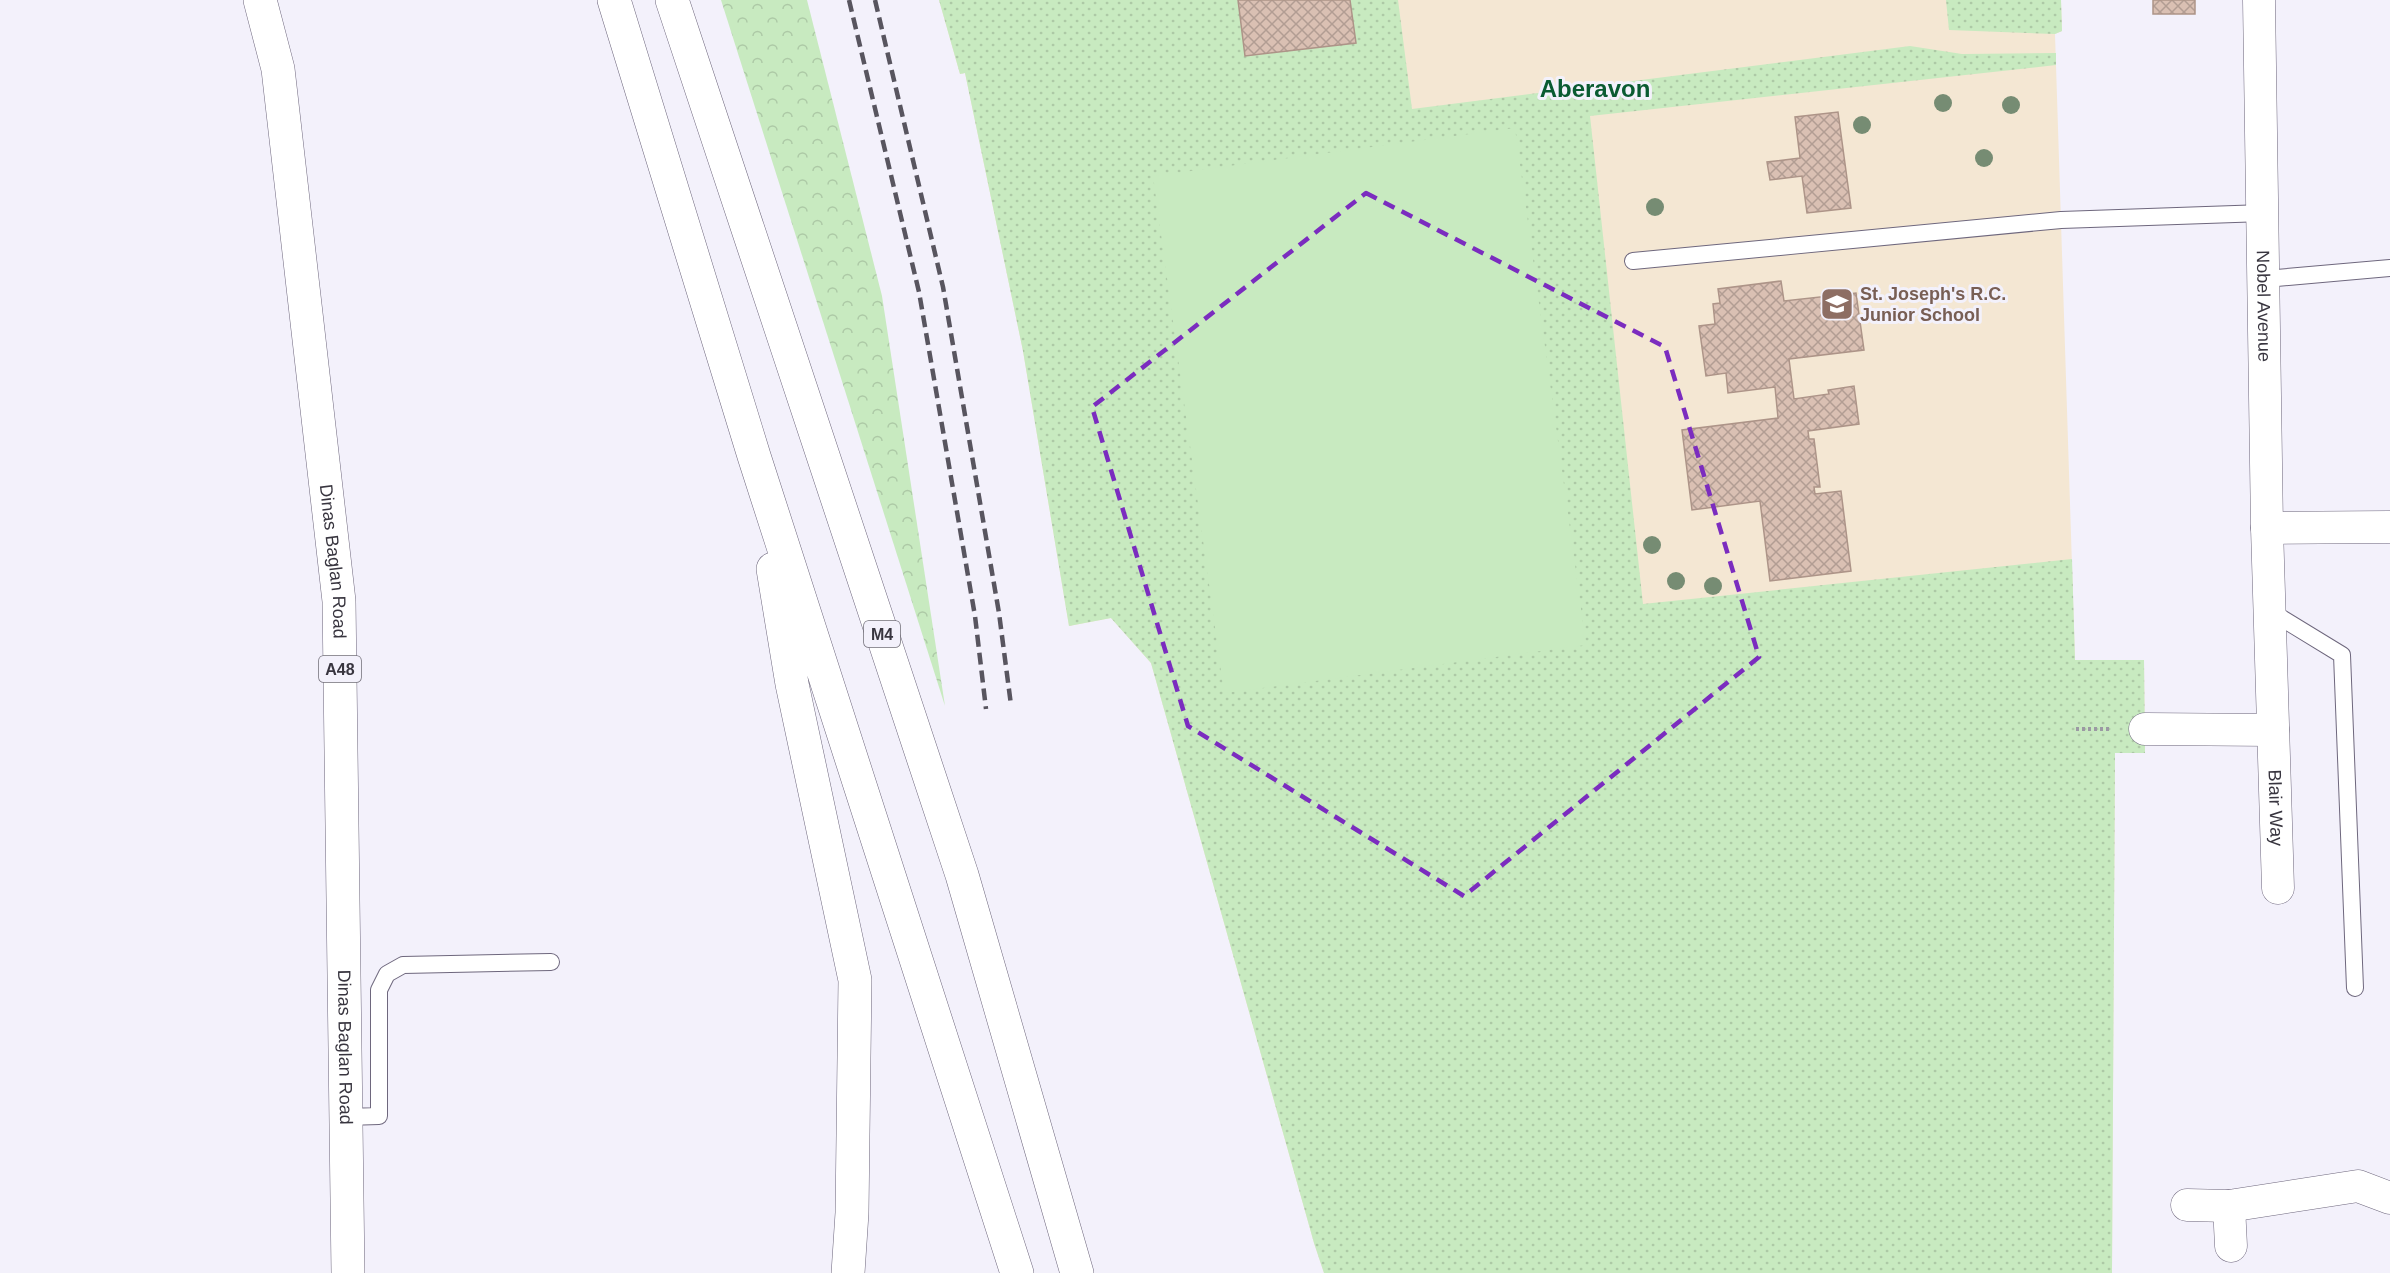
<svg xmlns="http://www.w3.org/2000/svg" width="2390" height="1273" font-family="Arial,sans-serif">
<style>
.education{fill:#f4e7d3}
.grass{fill:url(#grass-dots)}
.forest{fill:url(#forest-crowns)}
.pitch{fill:#c8eac0}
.building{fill:url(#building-cross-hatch);stroke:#ad9488;stroke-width:1.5}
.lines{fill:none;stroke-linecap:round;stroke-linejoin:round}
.lane-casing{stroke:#6e677d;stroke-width:18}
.street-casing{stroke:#6e677d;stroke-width:33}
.primary-casing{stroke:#6e677d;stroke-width:34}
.highway-casing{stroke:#6e677d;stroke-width:34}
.path{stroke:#9b99a3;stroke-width:4;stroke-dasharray:3 3;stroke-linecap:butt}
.lane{stroke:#fff;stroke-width:16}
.street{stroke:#fff;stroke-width:32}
.primary{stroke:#fff;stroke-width:33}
.highway{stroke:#fff;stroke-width:33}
.rail{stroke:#58555f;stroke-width:4.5;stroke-dasharray:12 6;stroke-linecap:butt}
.tree{fill:#768c73}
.marked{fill:none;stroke:#7b2cbf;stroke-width:4.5;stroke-dasharray:12 8;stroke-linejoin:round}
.labels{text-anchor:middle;stroke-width:6;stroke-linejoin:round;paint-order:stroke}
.shield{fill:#f3f1fb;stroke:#706d77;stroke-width:1.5}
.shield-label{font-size:16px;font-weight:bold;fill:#38353f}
.education-label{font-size:18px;font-weight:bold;fill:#785e54;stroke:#f3f1fb;text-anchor:start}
.street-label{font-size:18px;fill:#38353f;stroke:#f3f1fb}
.district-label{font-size:24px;font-weight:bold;fill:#0a5b31;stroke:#f3f1fb}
</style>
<defs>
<pattern id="grass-dots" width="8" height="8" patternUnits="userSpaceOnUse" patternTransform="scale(1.5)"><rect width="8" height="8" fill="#c8eac0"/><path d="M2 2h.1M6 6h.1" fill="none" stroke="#adc9a6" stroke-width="1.8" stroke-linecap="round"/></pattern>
<pattern id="forest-crowns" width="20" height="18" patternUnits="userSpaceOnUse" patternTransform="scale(1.5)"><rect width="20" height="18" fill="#c8eac0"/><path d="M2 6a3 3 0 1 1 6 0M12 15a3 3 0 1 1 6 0" fill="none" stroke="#adc9a6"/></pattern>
<pattern id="building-cross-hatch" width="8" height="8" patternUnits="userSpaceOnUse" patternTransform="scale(1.5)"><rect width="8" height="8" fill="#dac0b3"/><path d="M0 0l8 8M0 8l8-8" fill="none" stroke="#b29d93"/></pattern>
</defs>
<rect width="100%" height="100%" fill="#f3f1fb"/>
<path class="education" d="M939 0H2061L2062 31 2055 34 2075 660H2144L2145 753H2115L2112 1273H1324L1314 1243 1151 663 1111 618 1069 626 1023 351 965 73 960 74Z"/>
<path class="grass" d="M939 0H1238L1245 56 1355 43 1350 0H1398L1412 109 1910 46 1962 54 2056 53V65L1590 116 1643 604 2072 559 2075 660H2144L2145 753H2115L2112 1273H1324L1314 1243 1151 663 1111 618 1069 626 1023 351 965 73 960 74Z
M1946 0H2061L2062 31 2055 34 1949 30Z"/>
<path class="forest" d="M721 0H807L882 296 945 706Z"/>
<path class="pitch" d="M1515 128 1586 645 1224 693 1153 176Z"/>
<path class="building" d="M1238 0H1350L1356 43 1245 56Z
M2153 0H2195V14H2153Z
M1838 112 1851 208 1807 213 1802 176 1770 180 1767 162 1800 158 1795 117Z
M1781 281 1784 301 1856 293 1864 350 1789 359 1794 399 1829 394 1828 390 1854 386 1859 424 1808 431 1809 439H1814L1820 487H1814L1815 494 1841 491 1851 571 1770 581 1760 501 1692 510 1682 430 1778 418 1775 387 1728 393 1726 373 1706 376 1699 326 1715 324 1713 304 1720 303 1718 289Z"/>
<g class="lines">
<defs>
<path id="lane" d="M1633 261 2061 220 2264 213
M2265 279 2390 268
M2270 611 2342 655 2355 988
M346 1117 379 1116V990L387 974 403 965 551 962"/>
<g id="street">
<path id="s1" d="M2259 0 2267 528 2278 888"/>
<path d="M2267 528 2390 527"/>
<path d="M2145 729 2273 730"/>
<path d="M2187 1205 2229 1206 2358 1186 2390 1198"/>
<path d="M2229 1206 2231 1246"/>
</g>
<g id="primary">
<path id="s2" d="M260 0 278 69 339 601 348 1273"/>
</g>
<path id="highway" d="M614 0 754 456 1017 1273
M672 0 962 875 1077 1273
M773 569 792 684 855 980 852 1213 848 1273"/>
</defs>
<use href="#lane" class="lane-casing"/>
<use href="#street" class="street-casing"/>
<use href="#primary" class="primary-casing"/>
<use href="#highway" class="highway-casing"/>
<path class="path" d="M2076 729H2111"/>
<use href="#lane" class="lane"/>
<use href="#street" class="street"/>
<use href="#primary" class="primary"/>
<use href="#highway" class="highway"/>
<path class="rail" d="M849 0 919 292 975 616 986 709
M875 0 943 287 999 613 1011 705"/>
</g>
<g class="tree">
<circle cx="1943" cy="103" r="9"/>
<circle cx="2011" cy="105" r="9"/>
<circle cx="1862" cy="125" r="9"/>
<circle cx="1984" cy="158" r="9"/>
<circle cx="1655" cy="207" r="9"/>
<circle cx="1652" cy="545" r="9"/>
<circle cx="1676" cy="581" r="9"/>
<circle cx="1713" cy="586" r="9"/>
</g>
<path class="marked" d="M1366 193 1665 347 1759 657 1464 896 1188 726 1092 407Z"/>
<defs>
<symbol id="school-square" viewBox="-11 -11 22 22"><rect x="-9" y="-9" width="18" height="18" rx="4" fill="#8d6e63" stroke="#f3f1fb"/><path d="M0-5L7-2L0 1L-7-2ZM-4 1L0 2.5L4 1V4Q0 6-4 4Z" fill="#fff"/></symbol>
</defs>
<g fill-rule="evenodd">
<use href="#school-square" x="1818" y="285" width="38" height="38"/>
</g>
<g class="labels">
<g class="shield">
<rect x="864" y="621" width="36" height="26" rx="4.5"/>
<rect x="319" y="656" width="42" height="26" rx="4.5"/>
</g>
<g class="shield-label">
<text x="882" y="640">M4</text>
<text x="340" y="675">A48</text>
</g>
<g class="education-label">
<text x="1860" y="300">St. Joseph's R.C.<tspan x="1860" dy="21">Junior School</tspan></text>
</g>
<g class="street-label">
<text dy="6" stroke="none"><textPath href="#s1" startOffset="306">Nobel Avenue</textPath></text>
<text dy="6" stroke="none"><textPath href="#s2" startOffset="567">Dinas Baglan Road</textPath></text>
<text dy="6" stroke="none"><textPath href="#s1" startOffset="808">Blair Way</textPath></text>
<text dy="6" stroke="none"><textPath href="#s2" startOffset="1053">Dinas Baglan Road</textPath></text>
</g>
<g class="district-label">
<text x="1595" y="97">Aberavon</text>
</g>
</g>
</svg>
